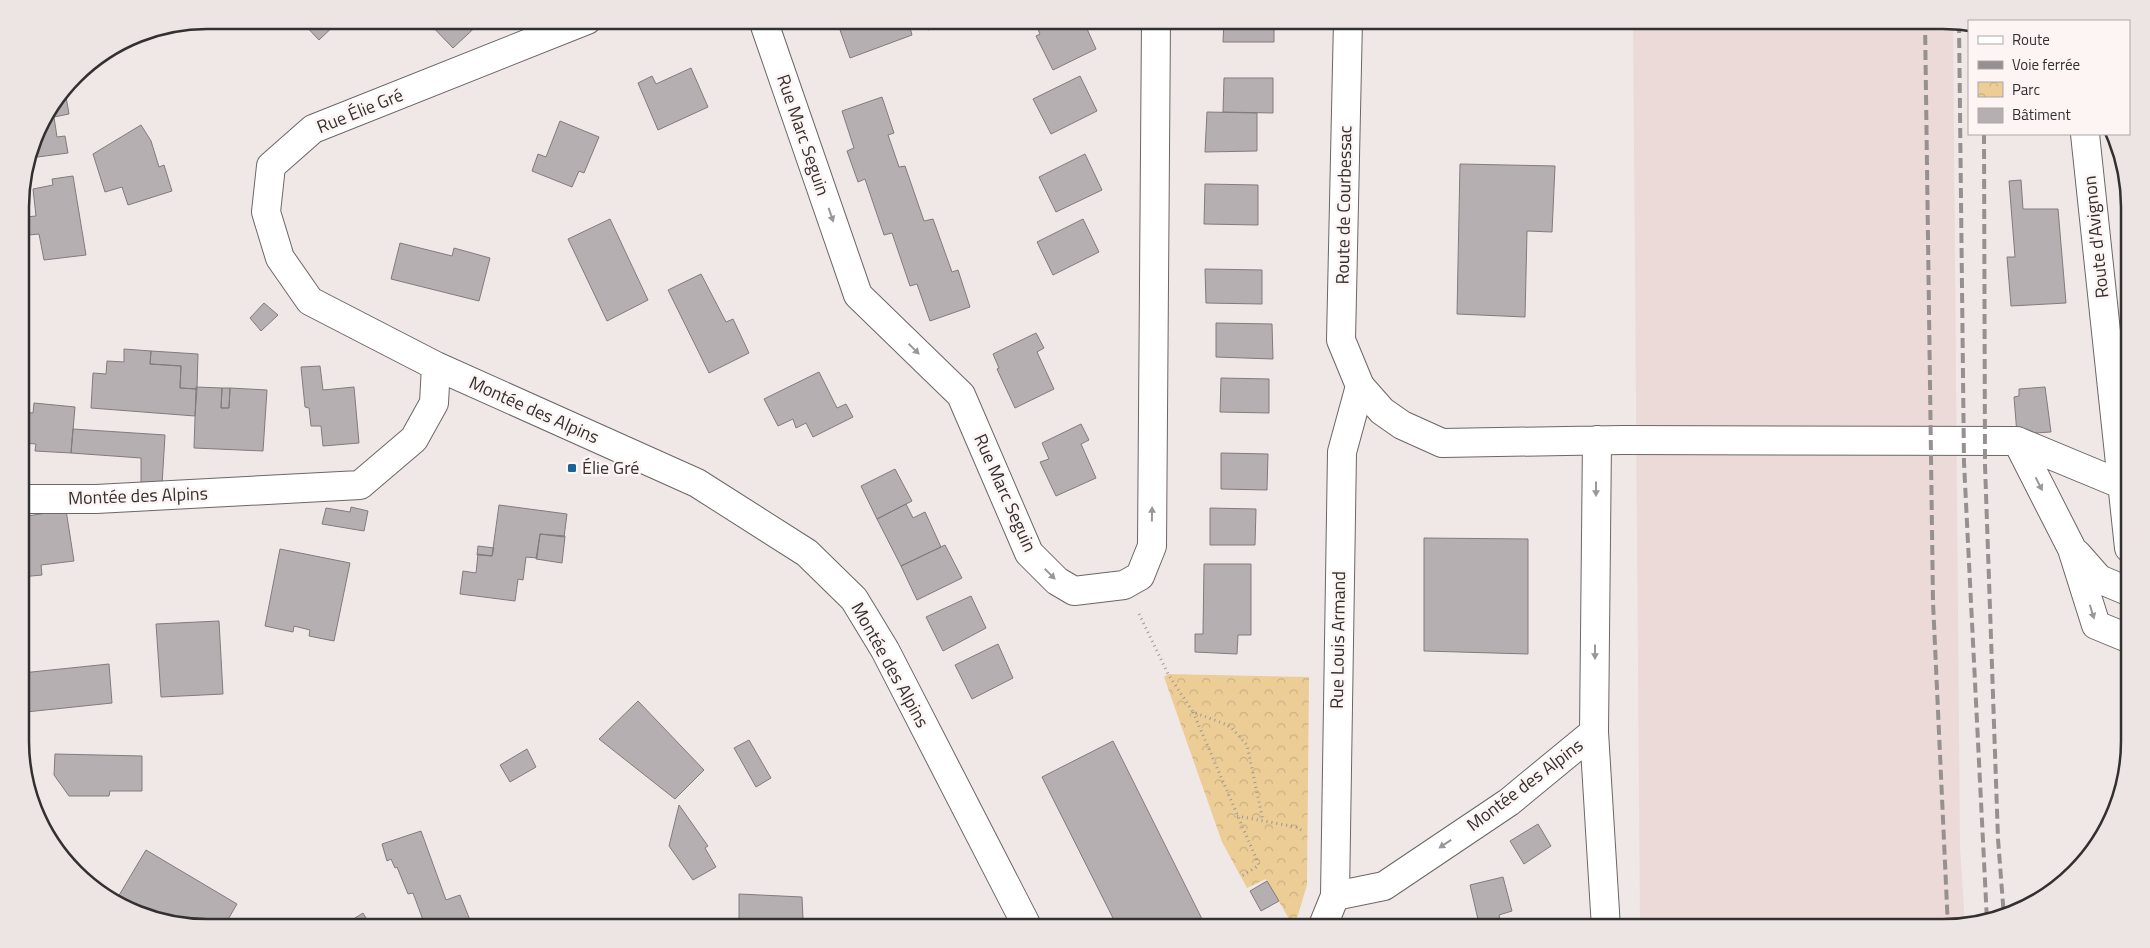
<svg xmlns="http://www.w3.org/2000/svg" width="2150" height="948" font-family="'Titillium Web',sans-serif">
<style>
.built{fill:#ebdad8}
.park{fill:url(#park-crowns)}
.building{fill:#b6afb1;stroke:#827b7d}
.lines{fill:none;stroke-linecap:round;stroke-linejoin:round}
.minor-casing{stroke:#6c6665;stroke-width:30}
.tertiary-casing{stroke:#6c6665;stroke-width:30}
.secondary-casing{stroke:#6c6665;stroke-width:30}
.path{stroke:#9c9796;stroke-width:3;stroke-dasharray:1 4;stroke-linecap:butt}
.minor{stroke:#fff;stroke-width:28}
.tertiary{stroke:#fff;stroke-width:28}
.secondary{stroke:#fff;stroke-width:28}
.rail{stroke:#969190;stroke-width:4;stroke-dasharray:10 5;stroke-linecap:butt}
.oneway{fill:#999898}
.poi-dot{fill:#196397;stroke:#fdf5f4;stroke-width:2}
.labels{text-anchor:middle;stroke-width:5;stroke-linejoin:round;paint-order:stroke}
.street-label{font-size:18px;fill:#333130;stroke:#fdf5f4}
.poi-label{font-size:18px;fill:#333130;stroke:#fdf5f4;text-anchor:start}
.rim{fill:none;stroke:#333130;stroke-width:2.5}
</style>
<defs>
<pattern id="park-crowns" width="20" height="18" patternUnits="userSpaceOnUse" patternTransform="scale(1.25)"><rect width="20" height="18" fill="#eccd96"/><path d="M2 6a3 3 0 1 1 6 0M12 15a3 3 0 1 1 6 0" fill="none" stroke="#cbb082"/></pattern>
</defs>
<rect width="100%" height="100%" fill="#f0e8e7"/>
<path class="built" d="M1633 20H1943L1953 22 1960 847 1965 926 1955 928H1640Z"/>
<path class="park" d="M1168 674 1309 677 1307 885 1298 915 1292 924 1266 879 1247 888 1222 842 1164 677Z"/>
<path class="building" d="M300 20H340L319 40Z
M426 20H483L453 48Z
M851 20H908L912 35 850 58 840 30 852 25Z
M908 20H957L928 30 925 24 910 28Z
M1034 20H1083L1096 49 1053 70 1036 36 1040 34Z
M1224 20H1274V42H1223Z
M107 52 108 60 89 63Z
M691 68 708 107 658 130 638 83 652 76 656 84Z
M1080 76 1097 111 1051 134 1033 99Z
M1224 78H1273V113L1223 112Z
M65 91 69 114 54 117 57 137 65 136 68 153 30 158 39 124Z
M882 97 894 133 888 135 899 167 905 166 924 221 933 219 952 272 958 270 970 307 930 321 917 284 910 286 892 233 884 235 865 179 858 182 847 151 854 148 842 111Z
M1207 112 1257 113V151L1205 152Z
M560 121 599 137 584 173 579 171 572 187 532 171 538 154 546 157Z
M141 125 151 141 159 167 164 165 172 191 128 205 122 187 105 192 93 154Z
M1085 154 1102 190 1056 212 1039 177Z
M1460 164 1555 166 1552 232 1527 231 1525 317 1457 314Z
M73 176 86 255 44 260 39 234 29 235 26 217 36 216 33 189 53 185 52 179Z
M2021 180 2023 209H2058L2066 303 2011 306 2007 257H2015L2009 181Z
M1205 184 1258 185V225L1204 224Z
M610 219 648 300 607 321 568 239Z
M1083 219 1099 252 1053 275 1037 242Z
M400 243 452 256 454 248 490 258 479 301 391 279Z
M1205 269 1262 270V304L1206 303Z
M701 274 726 322 733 319 749 353 709 373 668 290Z
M264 303 278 315 261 331 250 318Z
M1216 323 1272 324 1273 359 1216 357Z
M1036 333 1044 348 1037 352 1054 389 1015 408 997 369 999 368 993 354Z
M124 349 151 351 150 364 181 366 180 388 197 389 195 416 91 408 93 373 106 374 107 361 124 362Z
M151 351 198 354 197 389 180 388 181 366 150 364Z
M320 366 323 390 354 387 359 443 323 446 321 426H311L309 408 305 407 301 367Z
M819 372 837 408 846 404 853 417 813 437 806 423 796 428 793 419 778 426 764 399Z
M1221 378 1269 379V413L1220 412Z
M196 387 222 388 221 408H229L230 388 267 390 263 451 194 448Z
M2045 387 2051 432 2017 434 2014 397 2019 396V389Z
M222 388H230L229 408H221Z
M34 403 75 407 71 453 35 451 36 444 21 443V412L33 413Z
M1081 424 1089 440 1081 444 1096 478 1056 496 1040 462 1049 459 1042 443Z
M73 429 165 435 162 485 141 484V458L71 453Z
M1221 453 1268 454 1267 490 1221 489Z
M895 469 912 501 877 519 861 486Z
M906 504 913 518 925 512 941 547 901 566 877 519Z
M499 505 567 514 564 537 540 534 537 558 526 557 523 580 518 579 515 601 460 594 463 571 476 573 478 554 492 556Z
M351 507 368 511 364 531 322 524 326 508 350 512Z
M1210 508 1256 509 1255 545H1210Z
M66 510 74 561 41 565 42 575 21 577V517Z
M540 534 565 536 562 563 536 559Z
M1424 538 1528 539V654L1424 651Z
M945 545 962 578 917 600 901 566Z
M478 546 494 548 492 556 477 555Z
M280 549 350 563 334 641 309 636 310 630 294 626 293 632 265 626Z
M1204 564H1251V635H1238L1237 654 1195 652V634H1203Z
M971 596 986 628 943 651 926 617Z
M219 621 223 694 161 697 156 624Z
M998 644 1013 678 972 699 955 665Z
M109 664 112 703 26 712 22 673Z
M638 701 704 770 675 799 599 739Z
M749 740 771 778 756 787 734 748Z
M1113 741 1206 927 1205 928H1118L1042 777Z
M527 749 536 767 510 782 500 765Z
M55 754 142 756V791H110L109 796H69L54 775Z
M679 805 708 846 705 848 716 867 693 880 669 846Z
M1538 824 1551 846 1524 864 1510 841Z
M421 831 446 900 460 895 472 925 462 928H426L413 893 408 894 397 867 395 868 391 859 387 861 382 844Z
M146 850 237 904 223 928H207L135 914 115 902Z
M1503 877 1512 911 1499 915 1502 928H1480L1470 885Z
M1267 881 1279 901 1261 911 1250 891Z
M739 894 802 897 803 919 815 921V928L739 927Z
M363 913 372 928H339Z"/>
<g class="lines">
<defs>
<path id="minor" d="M763 20 858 295 961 395 1029 553 1057 581 1074 591 1124 585 1140 576 1152 546 1156 20
M436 366 310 301 280 258 266 212 271 166 313 129 587 20
M1360 386 1382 411 1402 425 1442 443 1622 440 2017 441 2123 485
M2017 441 2072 549 2096 625 2130 639
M21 499H96L360 485 414 439 434 403 436 366 697 483 807 553 854 599 885 650 1028 928
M2077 554 2099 579 2130 592
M1594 732 1606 928
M1335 896 1384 886 1509 802 1594 732 1597 440"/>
<path id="tertiary" d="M1322 928 1335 896 1342 452 1360 386 1341 340 1348 20"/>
<path id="secondary" d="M2085 134 2129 548"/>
</defs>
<use href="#minor" class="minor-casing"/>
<use href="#tertiary" class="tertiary-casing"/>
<use href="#secondary" class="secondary-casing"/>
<path class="path" d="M1139 614 1168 674 1193 712 1230 726 1247 745 1263 821
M1193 712 1259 865 1242 876
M1237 816 1296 827 1303 831"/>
<use href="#minor" class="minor"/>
<use href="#tertiary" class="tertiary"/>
<use href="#secondary" class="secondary"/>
<path class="rail" d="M1925 20 1933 602 1948 928
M1959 23 1964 463 1987 921
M1984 134 1985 465 1998 839 2004 917"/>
</g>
<defs><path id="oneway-solid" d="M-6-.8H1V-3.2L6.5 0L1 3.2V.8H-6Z" transform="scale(1.25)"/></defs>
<g class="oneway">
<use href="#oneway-solid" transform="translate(831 215) rotate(71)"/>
<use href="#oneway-solid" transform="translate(914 349) rotate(44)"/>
<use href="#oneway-solid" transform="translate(2039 484) rotate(63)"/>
<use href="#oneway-solid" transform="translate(1596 489) rotate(90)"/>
<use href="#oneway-solid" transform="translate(1152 514) rotate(-89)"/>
<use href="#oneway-solid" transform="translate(1050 574) rotate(45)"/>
<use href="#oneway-solid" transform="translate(2092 612) rotate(73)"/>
<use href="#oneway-solid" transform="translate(1595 652) rotate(90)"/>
<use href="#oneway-solid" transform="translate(1445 844) rotate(146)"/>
</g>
<rect class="poi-dot" x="567" y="463" width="10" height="10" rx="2.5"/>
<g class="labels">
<g class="street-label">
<text transform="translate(360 111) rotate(-22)" y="6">Rue Élie Gré</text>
<text transform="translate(803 135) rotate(71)" y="6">Rue Marc Seguin</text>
<text transform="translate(1344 205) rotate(-89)" y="6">Route de Courbessac</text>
<text transform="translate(2096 237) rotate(-96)" y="6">Route d'Avignon</text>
<text transform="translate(534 410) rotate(24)" y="6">Montée des Alpins</text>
<text transform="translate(1005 493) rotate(66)" y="6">Rue Marc Seguin</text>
<text transform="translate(138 496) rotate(-2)" y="6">Montée des Alpins</text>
<text transform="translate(1338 640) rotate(-89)" y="6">Rue Louis Armand</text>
<text transform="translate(890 665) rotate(61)" y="6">Montée des Alpins</text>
<text transform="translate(1525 785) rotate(-37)" y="6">Montée des Alpins</text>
</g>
<g class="poi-label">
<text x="582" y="474">Élie Gré</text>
</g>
</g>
<path d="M0 0H2150V948H0ZM207 29H1943A178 178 0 0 1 2121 207V741A178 178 0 0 1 1943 919H207A178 178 0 0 1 29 741V207A178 178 0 0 1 207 29Z" fill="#ede5e4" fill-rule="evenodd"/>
<path class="rim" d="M207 29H1943A178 178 0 0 1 2121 207V741A178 178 0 0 1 1943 919H207A178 178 0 0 1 29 741V207A178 178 0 0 1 207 29Z"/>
<rect x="1968" y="20" width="162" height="115" fill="#fdf5f4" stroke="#aca7a6"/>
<rect x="1978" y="36" width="25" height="8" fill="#ffffff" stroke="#aca7a6"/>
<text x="2012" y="45" font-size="15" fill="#333130">Route</text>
<rect x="1978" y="61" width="25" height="8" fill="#969190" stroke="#aca7a6"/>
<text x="2012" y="70" font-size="15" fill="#333130">Voie ferrée</text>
<rect x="1978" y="82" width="25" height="15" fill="url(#park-crowns)" stroke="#aca7a6"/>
<text x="2012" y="95" font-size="15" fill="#333130">Parc</text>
<rect x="1978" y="108" width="25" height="15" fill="#b6afb1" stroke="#aca7a6"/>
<text x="2012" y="120" font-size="15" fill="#333130">Bâtiment</text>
</svg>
